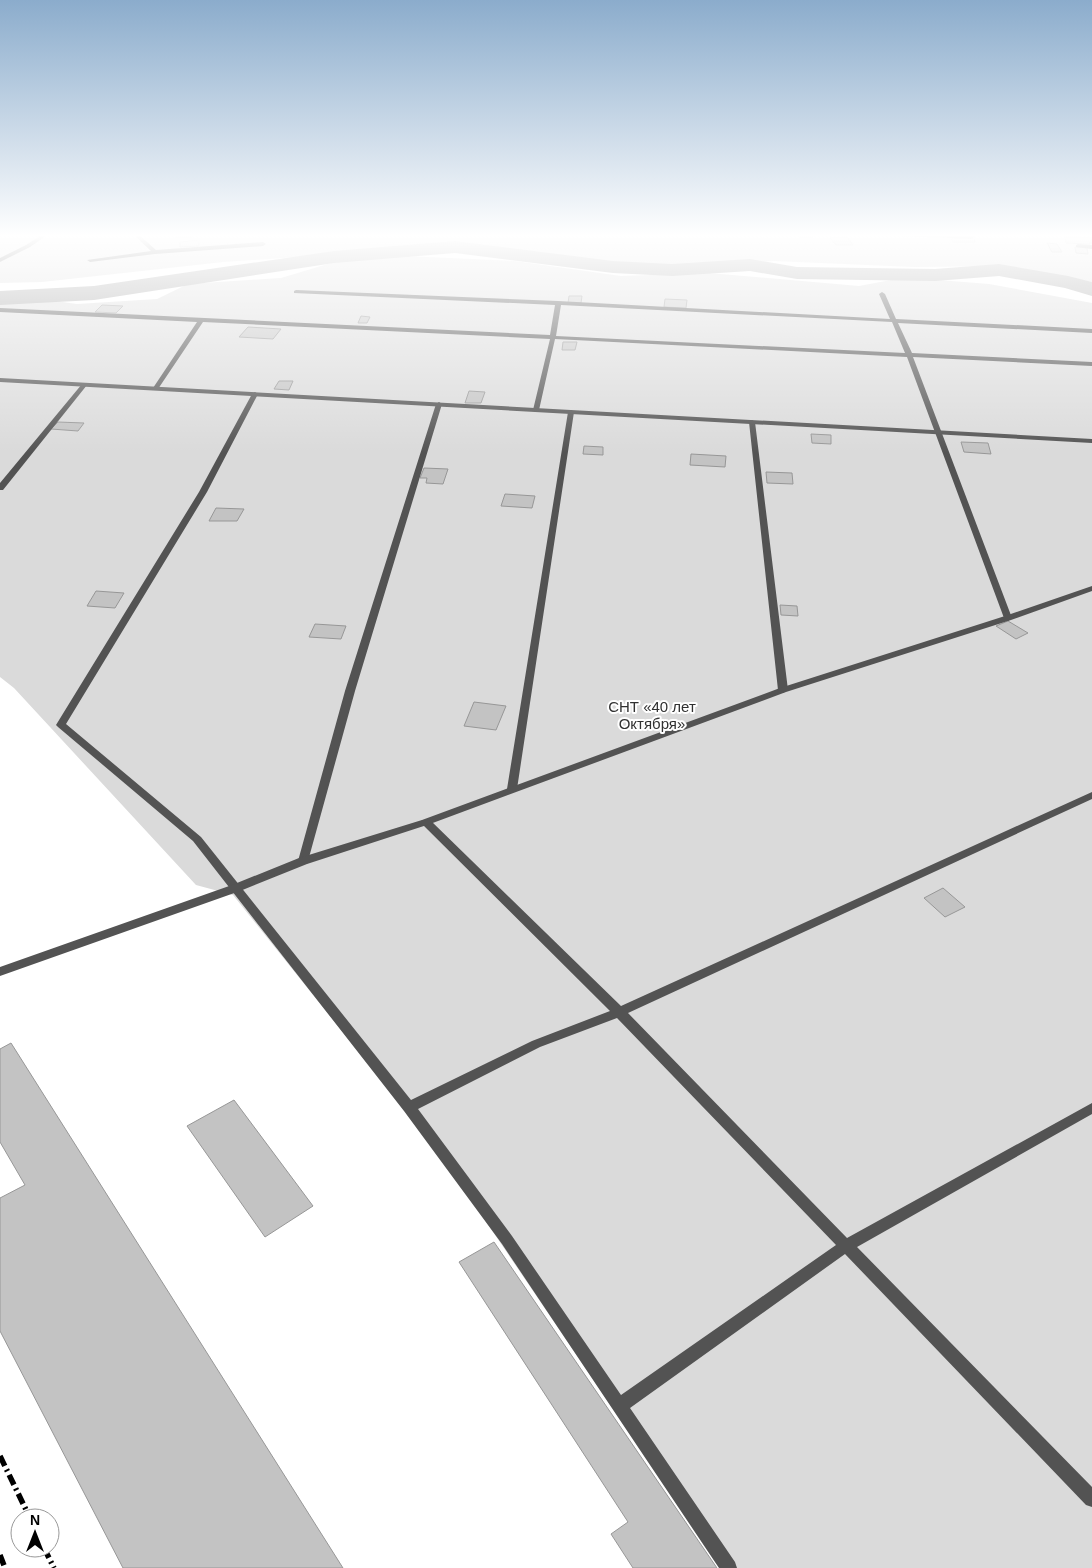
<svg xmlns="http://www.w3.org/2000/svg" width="1092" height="1568" font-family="Helvetica,sans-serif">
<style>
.green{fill:#dadada}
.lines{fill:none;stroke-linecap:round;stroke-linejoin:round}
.river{fill:#a1a1a1;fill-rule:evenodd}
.building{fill:#c3c3c3;stroke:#979797}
.lane{fill:#535353;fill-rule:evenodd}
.street{fill:#535353;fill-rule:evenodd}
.rail{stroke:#000;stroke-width:5.5;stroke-dasharray:11 4 2 4;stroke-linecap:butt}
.labels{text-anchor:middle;stroke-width:4;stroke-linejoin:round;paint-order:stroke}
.park-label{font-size:15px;fill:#313131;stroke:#fff}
</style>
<rect width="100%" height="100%" fill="#fff"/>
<path class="green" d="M0 234H1092V282L1008 266 914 267 774 261 660 265 446 247 223 262 42 282 0 283Z
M405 256 515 261 621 276 709 273 859 286 891 280 913 278 989 284 1092 303V1568H721L438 1151 233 895 196 885 14 688 0 677V300L26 297 77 304 157 299 188 284 281 278 341 260Z"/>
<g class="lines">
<path class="river" d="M455 241 613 261 672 264 750 259 797 267 935 269 999 264 1068 276 1092 282V296L1065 288 999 276 935 281 797 279 750 271 672 276 613 273 455 253 334 263 94 300 0 305V291L94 286 334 251Z"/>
</g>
<path class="building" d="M177 234H192V237L176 238Z
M797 234H810L813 238H800Z
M1065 236 1092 238V243H1089L1090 244 1066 243Z
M847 237 853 245H836L830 238Z
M951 238H974L975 242H953Z
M199 240V246L180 247V242Z
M1047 243 1057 244 1062 252H1052Z
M1075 247 1087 248 1088 254 1076 253Z
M569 296H582L581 303H568Z
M665 299 687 300 686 308 664 307Z
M102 305 123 306 116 313 95 312Z
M361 316 370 317 367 323H358Z
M248 327 281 329 273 339 239 337Z
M563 342H577L575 350H562Z
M279 381H293L289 390 274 389Z
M469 391 485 392 481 403H465Z
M58 422 84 423 78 431 51 429Z
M811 434 831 435V444L812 443Z
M961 442 988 443 991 454 964 452Z
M584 446 603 447V455L583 454Z
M691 454 726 456 725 467 690 465Z
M424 468 448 469 443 484 426 483 427 478H420Z
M766 472 792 473 793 484 767 483Z
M505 494 535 496 532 508 501 506Z
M216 508 244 509 237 521H209Z
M96 591 124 593 115 608 87 606Z
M780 605 797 606 798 616 781 615Z
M1008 621 1028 633 1016 639 996 626Z
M315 624 346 626 341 639 309 637Z
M474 702 506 706 496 730 464 726Z
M943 888 965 907 945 917 924 898Z
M11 1043 343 1568H123L0 1331V1198L25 1185 0 1142V1049Z
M234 1100 313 1206 265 1237 187 1126Z
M494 1242 717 1568H633L611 1534 628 1522 459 1262Z"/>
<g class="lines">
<path class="lane" d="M43 234H49L30 247 0 262V258L26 245Z
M133 234H138L156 250 263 242 266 244 263 246 155 254 90 262 87 260 151 251Z
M1078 244 1092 245V249L1076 247V245Z
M296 290 558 301 890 319 879 294 882 292 885 294 896 319 1092 329V333L898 323 912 353 1092 362V366L913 357 1012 618 1008 621 1004 618 907 357 555 339 539 410 536 412 533 410 550 339 203 322 158 389 156 390 153 388 197 322 0 312V308L550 335 555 305 294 293V291ZM561 305 892 322 905 353 556 336Z
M82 384 87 385 3 490H0V483Z
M255 392 258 394 207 492 66 724 201 837 411 1100 532 1041 610 1011 422 824 421 822 422 820H430L621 1006 1092 792V799L628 1013 847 1238 1092 1103V1114L857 1247 1092 1487V1507L1086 1505 845 1254 630 1408 735 1562 737 1568H719L502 1244 404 1111 232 891 193 841 58 727 56 725 199 492 252 394ZM617 1018 836 1245 621 1395 512 1236 418 1109 540 1047Z
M439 402 442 404 355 691 308 861 307 864H299L298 861 345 691 436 404Z
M571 410 574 412 517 789 512 792 507 789 568 412Z
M752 420 755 422 788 690 783 693 778 690 749 422Z"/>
<path class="street" d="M897 234 972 235 975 237 972 239 900 236Z
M0 378 1092 439V443L0 382Z
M1092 586V591L1011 620 786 692 430 824 307 864 240 891 0 976V967L232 885 299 858 422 820 780 688 1005 616Z"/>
<path class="rail" d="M0 1456 30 1518
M44 1548 54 1568
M0 1555 5 1568"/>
</g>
<linearGradient id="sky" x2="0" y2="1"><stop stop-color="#8baccc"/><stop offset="0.52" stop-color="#fff"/><stop offset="1" stop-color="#fff" stop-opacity="0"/></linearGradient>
<rect width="1092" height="453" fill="url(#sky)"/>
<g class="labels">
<g class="park-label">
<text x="652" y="712">СНТ «40 лет<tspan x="652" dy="17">Октября»</tspan></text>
</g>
</g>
<g transform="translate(35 1533)"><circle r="24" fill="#ffffff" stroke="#999999"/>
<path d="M0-4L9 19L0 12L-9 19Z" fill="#000000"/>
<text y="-8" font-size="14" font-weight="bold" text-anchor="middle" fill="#000000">N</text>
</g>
</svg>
